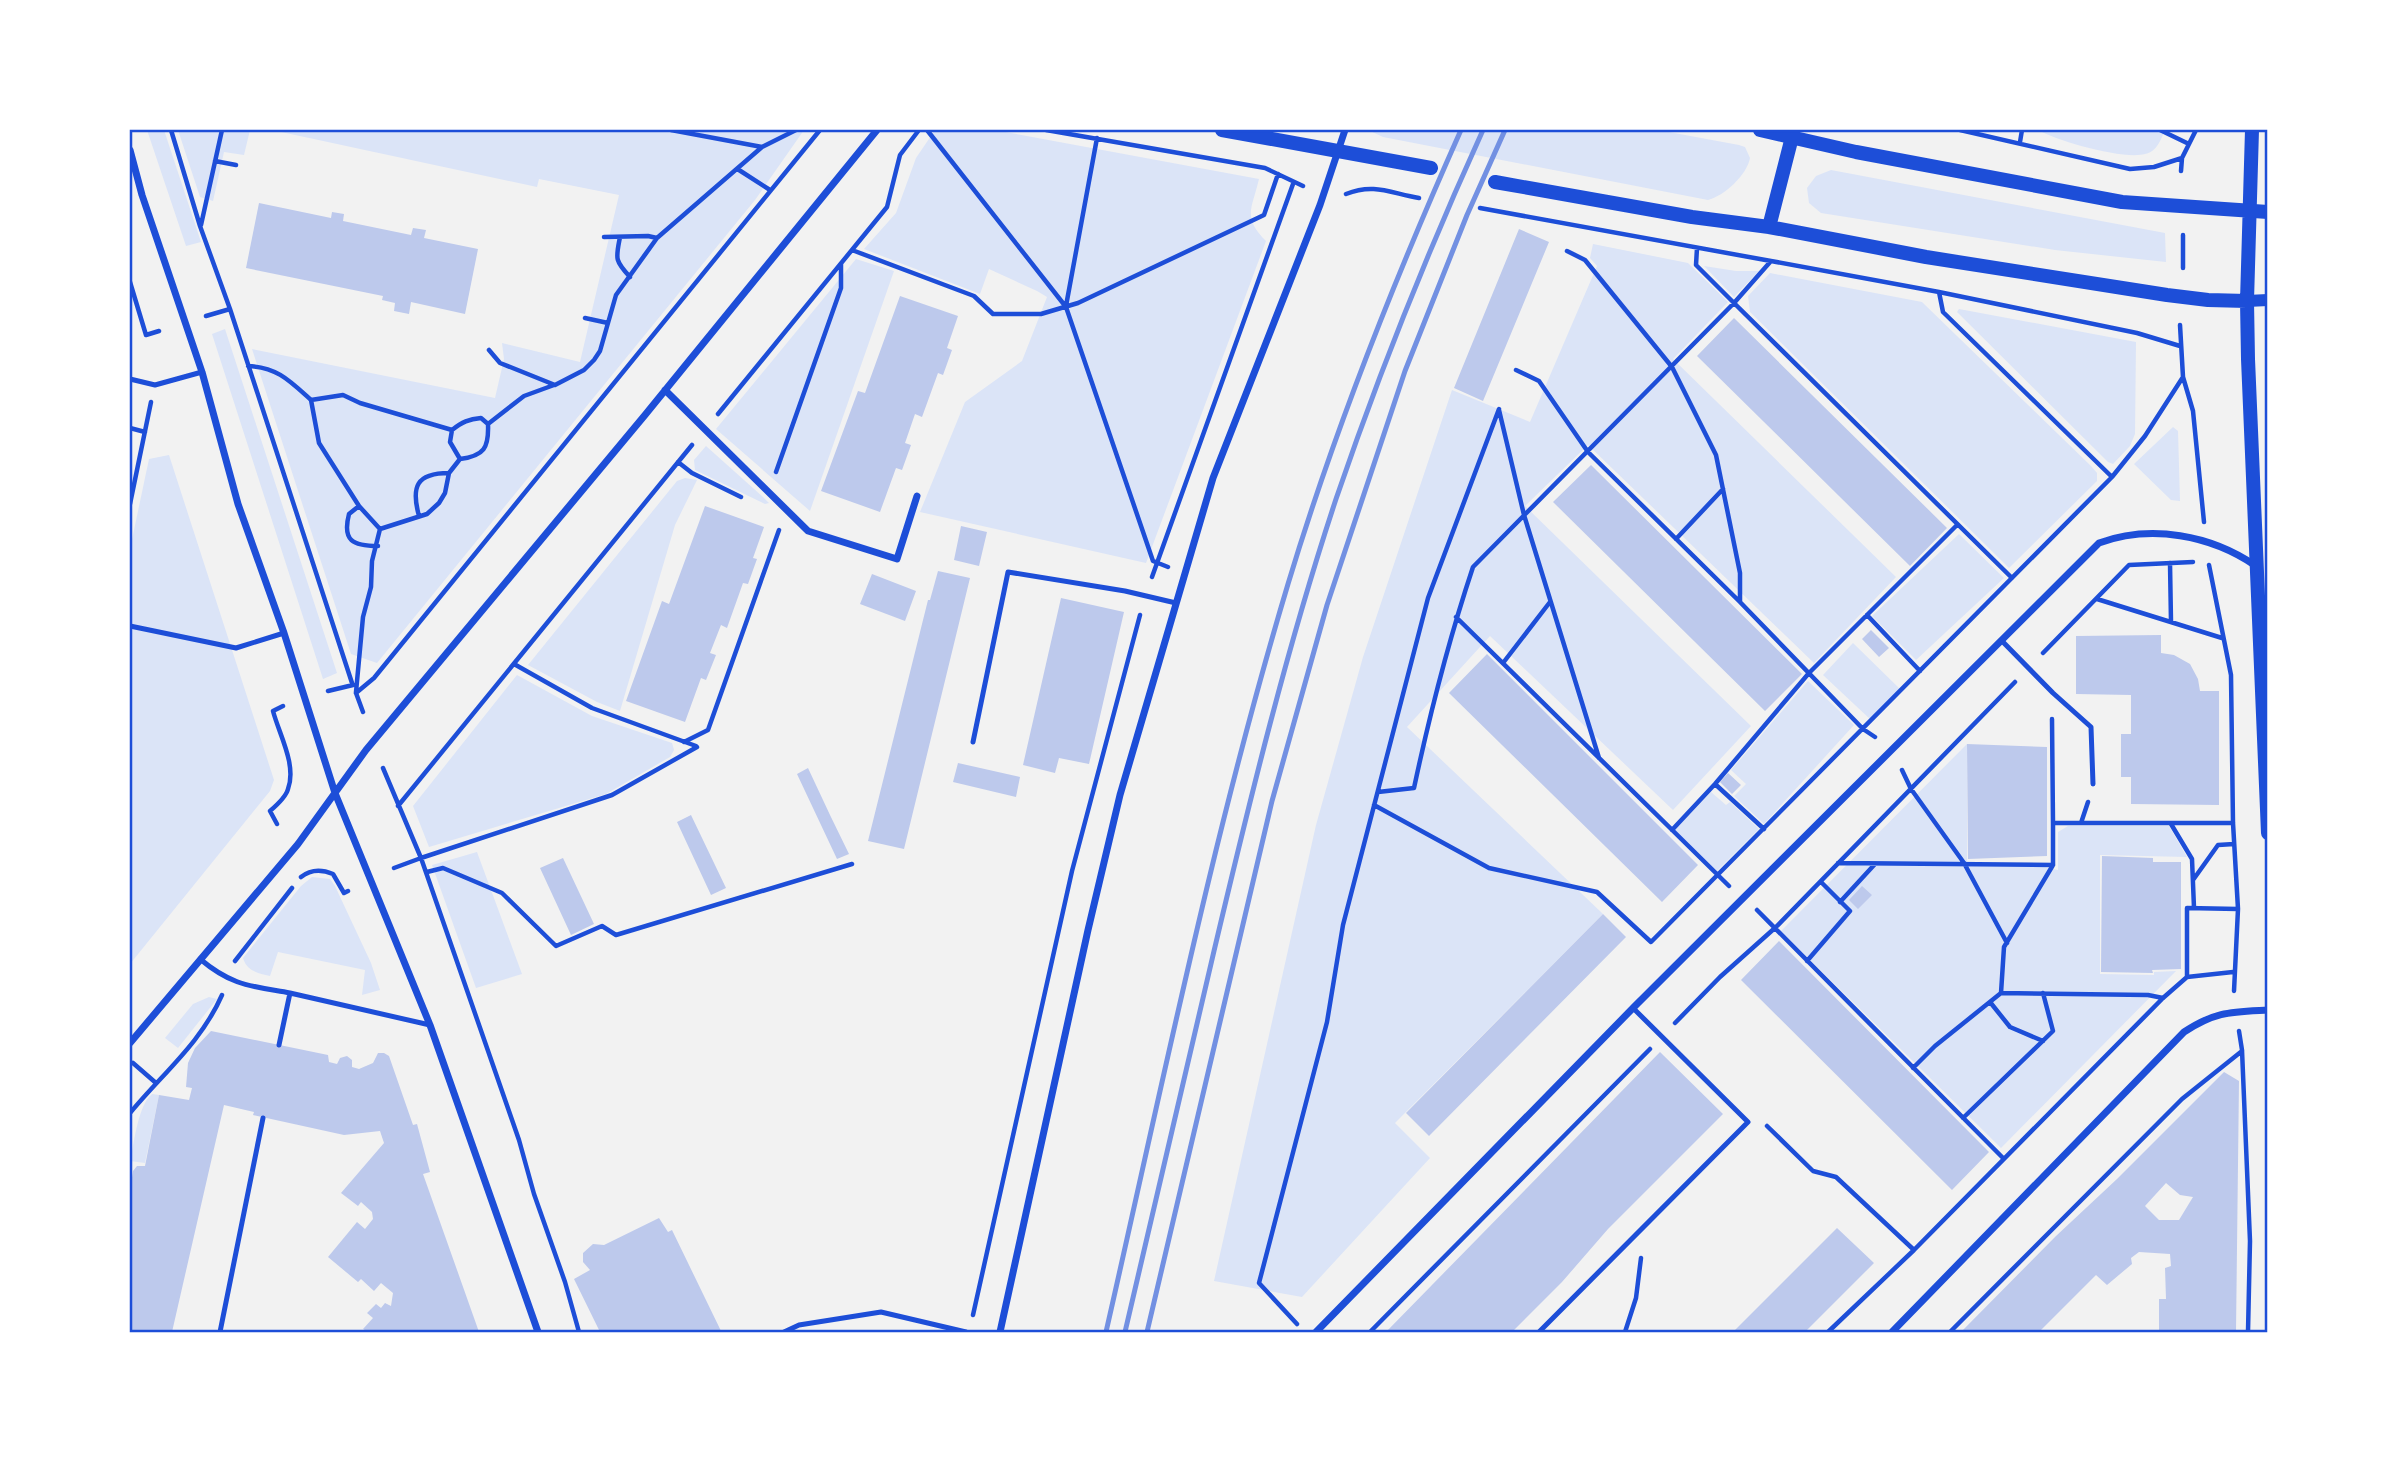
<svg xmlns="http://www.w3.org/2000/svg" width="2397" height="1462" font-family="Raleway,sans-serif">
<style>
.green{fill:#dbe4f7}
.building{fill:#bdc9ec;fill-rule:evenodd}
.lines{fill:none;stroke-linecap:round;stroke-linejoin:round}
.path{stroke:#1d4ed8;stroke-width:4.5}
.service{stroke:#1d4ed8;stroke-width:5}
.minor{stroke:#1d4ed8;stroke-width:7}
.tertiary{stroke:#1d4ed8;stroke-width:12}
.secondary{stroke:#1d4ed8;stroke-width:14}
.rail{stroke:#7290e2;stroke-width:5}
.neatline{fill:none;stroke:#1d4ed8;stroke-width:2.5}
</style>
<rect width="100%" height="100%" fill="#f2f2f2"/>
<path class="green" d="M147 130H164L201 242 186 246Z
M178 130H250L244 155 224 152 213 201 200 197Z
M272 130H804L755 200 377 663 351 654 252 349 495 398 504 359 502 343 580 362 619 195 539 179 537 187Z
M935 130H995L1259 179C1252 209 1242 217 1266 241L1146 563 920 512 965 402 1022 361 1047 297 1037 291 989 269 980 294 864 249 896 213 916 158Z
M1368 130H1658L1739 145 1745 147 1750 158C1747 175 1724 196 1708 200L1383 137Z
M2038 130H2165C2161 139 2157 152 2145 154 2124 160 2057 141 2038 130Z
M1831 170 2165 233 2166 262 2055 250 1821 213 1809 203 1807 188 1816 176Z
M1593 244 1688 263 1728 302 1673 359 1896 577 1814 663 1588 445 1525 506 1751 726 1673 810 1490 636 1407 727 1603 914 1395 1123 1430 1158 1302 1297 1214 1281 1316 825 1363 657 1452 390 1530 422 1597 266 1590 258Z
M856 259 894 271 810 511 716 429Z
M1704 266 1736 271H1759L1734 297Z
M1770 273 1922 302 2091 466 2097 473V481L2009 568 1750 312 1748 296Z
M1959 309 2136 342 2135 434 2130 446 2113 464 2108 462 1957 312Z
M225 329 337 673 323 679 212 334Z
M2173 427 2178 431 2180 501 2171 500 2134 464Z
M706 446 763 497 769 503 765 504 695 470 694 460Z
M169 455 274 780 270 791 130 964V549L149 459Z
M685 478 697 480 675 525 620 711 597 702 528 665 677 481Z
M1959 534 2004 578 1916 660 1872 616Z
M1853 643 1900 689 1871 720 1823 675Z
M517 675 592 716 672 743 674 750 670 757 606 794 429 847 413 806Z
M1808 681 1854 725 1764 824 1734 796 1746 784 1731 770Z
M1967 744V866L2045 867 2058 870V832L2068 826H2169L2187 857 2100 855V974L2154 975V972L2176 971 2001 1148 1781 931Z
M1711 792 1726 805 1730 802 1759 829 1717 871 1675 830Z
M477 852 522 974 476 988 432 865Z
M312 877 330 879 335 886 371 963 380 990 362 995 365 970 278 952 270 976C257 973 247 971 243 958L301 886Z
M209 997 217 999 178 1048 165 1038 193 1004Z
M152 1094 159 1095 145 1163 130 1161C134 1144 138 1105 152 1094Z"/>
<path class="building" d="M259 203 331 218 332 212 344 214 343 221 411 235 413 228 426 230 424 238 478 249 465 314 411 302 409 314 394 311 395 303 382 300 383 296 246 268Z
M1519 229 1549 242 1483 401 1454 388Z
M900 296 958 316 947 348 952 350 943 375 938 373 922 417 915 414 905 443 911 445 902 470 896 468 880 512 821 491 858 391 865 393Z
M1734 318 1947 528 1910 566 1697 356Z
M1591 465 1802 674 1765 711 1553 502Z
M705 506 764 527 753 558 757 559 748 584 743 583 727 628 721 625 710 653 716 655 706 680 701 678 685 722 626 701 662 601 669 604Z
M961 526 987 532 979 566 954 560Z
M938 571 970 578 904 849 868 841 928 600H930Z
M872 574 916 591 905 621 860 604Z
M1061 598 1124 612 1089 764 1059 758 1055 773 1023 765Z
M1871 630 1889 648 1879 657 1862 639Z
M2161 635V653L2174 655 2190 664 2198 679 2200 691H2219V805L2131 804V777H2121V734H2131V695L2076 694V636Z
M1487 654 1698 865 1662 902 1449 693Z
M1967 744 2047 747V856L1968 859Z
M958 763 1020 777 1016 797 953 782Z
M808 768 830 815 849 854 837 859 797 774Z
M1728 773 1741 785 1732 794 1720 782Z
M691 815 726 888 711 895 677 822Z
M2102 856 2153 858V862H2181V969L2152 970 2153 973 2101 972Z
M563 858 594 924 571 935 540 868Z
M1862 886 1872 895 1858 909 1849 900Z
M1603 914 1626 937 1429 1136 1406 1113Z
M1779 941 1989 1152 1952 1190 1741 980Z
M211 1031 328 1055 329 1062 337 1064 340 1058 347 1056 352 1060V1067L359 1069 373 1063 378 1053H384L389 1056 413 1125 417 1124 430 1172 423 1174 479 1332H368L363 1329 373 1318 367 1313 376 1304 381 1308 385 1303 391 1306 393 1293 381 1283 374 1291 361 1279 358 1282 328 1257 357 1222 365 1229 373 1219 372 1212 361 1202 358 1206 341 1193 384 1143 380 1131 344 1135 253 1115 254 1112 224 1105 172 1332H130V1190L133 1171 137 1166H145L159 1095 189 1100 192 1088 186 1087 188 1063 195 1048Z
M1660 1052 1723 1114 1608 1229 1562 1282 1512 1332H1386Z
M2224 1072 2239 1081 2236 1332H2159V1299H2166L2165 1268 2171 1266 2170 1254 2139 1252 2131 1258 2132 1264 2107 1285 2096 1275 2039 1332H1961L2056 1236 2117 1179ZM2166 1183 2180 1195 2193 1197 2179 1220H2159L2145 1206Z
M659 1218 668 1232 672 1230 721 1331 600 1332 574 1279 590 1270 583 1262V1253L593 1244 604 1245Z
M1837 1228 1874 1263 1805 1332H1733Z"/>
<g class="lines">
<path class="path" d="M171 130 200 226 230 309 206 316
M671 130 762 147 796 130
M927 130 1066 307 1153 561 1168 567
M1046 130 1265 168 1303 186
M1960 130 2130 169 2154 167 2182 158
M2160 130 2189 144
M2020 142 2022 130
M215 161 236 165
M739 170 770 190
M2181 171 2182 158 2196 130
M1346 194C1374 183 1390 193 1419 198
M1480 208 1771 261
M201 225 222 130
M2183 235V268
M604 237 648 236 657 238
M620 237C616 258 614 260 630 277
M1697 248 1696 265 1734 303 1771 261 1939 292 2137 333 2180 346
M852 250 974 296 993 314H1041L1078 303 1264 215 1278 174
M1567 251 1585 260 1672 367 1716 455 1740 573V601
M130 282 146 335 159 331
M1939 292 1943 312 2112 477
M1066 306 1097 138
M230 309 352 683
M585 318 608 323
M2180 325 2183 377 2193 411 2204 522
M489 350 500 363 555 385 584 370 594 360 600 351 616 295 657 238 762 147
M248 366C277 367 290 381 311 400L343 395 360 403 452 430C462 422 469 419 481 418L488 424 524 396 554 385
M1516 370 1539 381 1588 452 1740 602 1863 729 1875 737
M311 400 319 443 359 506 380 529 372 561 371 587 363 617 356 692
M1499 410 1524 515 1599 758
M718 414 887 207 900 155 919 130
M130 428 145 432
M452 430 450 442 460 459
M678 462 692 473 741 497
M776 472 841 288V264
M130 504 151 402
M359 506 349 514C342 541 353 546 378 546
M419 516C411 487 416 473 449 473
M380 529 427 514 439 503 445 493 449 473 460 459C484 456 489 448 488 424
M1676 539 1723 489
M2170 563 2171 622
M2209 565 2231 675 2233 823 2238 909 2234 991
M1152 577 1293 184
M2097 599 2222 638
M1867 615 1920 671
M1456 617 1729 886
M2043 653 2129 565 2193 562
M1503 663 1550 602
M514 664 592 708 696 746
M328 691 353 685
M356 693 374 678 820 130
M356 693 363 712
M2052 719 2053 823
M684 742 708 730 779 530
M383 768 421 858 394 868
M1902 770 1911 789 1964 863 2007 943
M1715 784 1764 829
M1378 792 1414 788C1430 713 1449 639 1473 567L1734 303 2012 578
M1374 805 1489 868 1597 892 1651 942 2112 477 2145 436 2183 377
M398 806 692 445
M2081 823 2088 802
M277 824 270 811C277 805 286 797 288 789 297 765 279 734 273 711L283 706
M2171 824 2192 859 2194 908
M1672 830 1715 784 1809 673 1957 525
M1838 863 2053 865V823H2233
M427 872 443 868 502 893 556 946 602 926 616 935 852 864
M301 877C311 869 321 869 333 874L344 893 348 891
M2193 880 2218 845 2234 844
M1840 902 1875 864
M1757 910 2003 1158
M235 961 292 888
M1807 961 1850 911 1821 882
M2187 977V908L2238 909
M2001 993 2004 947 2053 865
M1990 1002 2010 1027 2043 1041
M1675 1023 1720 977 1776 927 2015 682
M2239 1031 2242 1050 2250 1241 2248 1332
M133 1063 156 1083
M1913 1068 1935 1046 2001 993 2148 995 2163 998
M130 1113C162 1074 201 1043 222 995
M1963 1118 2053 1031 2043 993
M1767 1126 1813 1171 1836 1177 1914 1250
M973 1315 1072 871 1140 615
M1297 1324 1259 1283 1327 1022 1343 925 1428 598 1499 409
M579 1332 565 1282 534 1194 519 1140 421 858 612 795 697 747
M1370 1332 1650 1049
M1625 1332 1636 1298 1641 1258
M1828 1332 1914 1250 2163 998 2187 977 2233 972
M1950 1332 2182 1099 2242 1051"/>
<path class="service" d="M130 379 155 385 202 372
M130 626 236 648 284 633
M2002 641 2053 693 2091 727 2093 784
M973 742 1008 572 1125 591 1176 603
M200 959C232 986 251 986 290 993
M279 1045 290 993 430 1025
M220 1332 263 1118
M784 1332 799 1325 881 1312 966 1332
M1539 1332 1748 1122 1633 1008"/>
<path class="minor" d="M130 150 142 195 202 372 238 504 284 633 335 793 430 1025 538 1332
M665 390 808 531 897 559 917 496
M130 1043 298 844 366 750 645 415 877 130
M1000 1332 1088 930 1120 795 1213 478 1320 205 1345 130
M1316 1332 1633 1008 2099 543C2151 524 2211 535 2256 566
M1892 1332 2184 1032C2216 1011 2231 1012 2268 1010"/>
<path class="tertiary" d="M2247 301 2268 300"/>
<path class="secondary" d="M1222 130 1431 168
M1760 130 1856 152 2122 202 2268 212
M2252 130 2247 301 2248 359 2268 833
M1495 182 1692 217 1769 227 1926 257 2167 295 2208 300 2247 301
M1769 227 1792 137"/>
<path class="rail" d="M1106 1332C1163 1082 1214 830 1288 584 1335 428 1395 278 1461 130
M1125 1332C1154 1205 1184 1078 1214 951 1250 799 1287 647 1336 499 1379 373 1428 251 1483 130
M1147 1332 1272 801 1327 605 1405 371 1467 215 1505 130"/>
</g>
<rect width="2397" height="1462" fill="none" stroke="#ffffff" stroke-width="262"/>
<rect x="131" y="131" width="2135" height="1200" class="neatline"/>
</svg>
